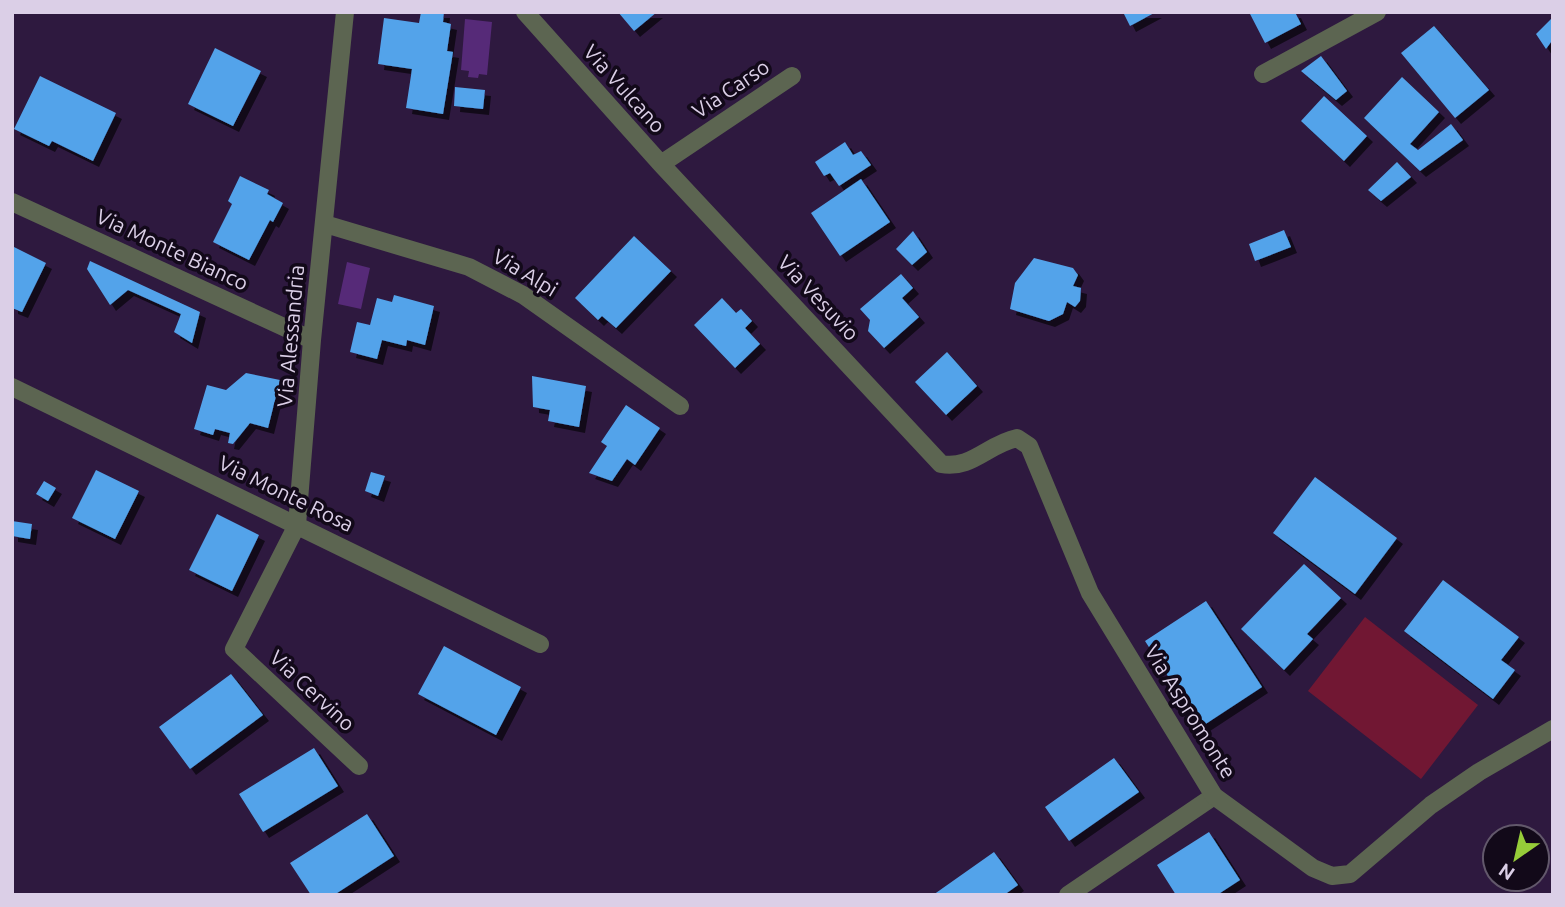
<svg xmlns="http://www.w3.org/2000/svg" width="1565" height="907" font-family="Ubuntu,sans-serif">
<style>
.green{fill:#711733}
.water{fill:#562a78}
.building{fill:#53a3ea;filter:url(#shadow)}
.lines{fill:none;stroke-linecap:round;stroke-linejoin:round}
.service{stroke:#5c6551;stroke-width:18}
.minor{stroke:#5c6551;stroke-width:18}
.labels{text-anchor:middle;stroke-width:7;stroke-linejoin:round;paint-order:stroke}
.street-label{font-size:21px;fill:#dbcfe7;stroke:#120919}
</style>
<defs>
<filter id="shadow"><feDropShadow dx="6" dy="6" stdDeviation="0" flood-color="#0009"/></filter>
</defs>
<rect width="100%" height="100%" fill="#2e193f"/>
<path class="green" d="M1365 617 1478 705 1421 779 1308 691Z"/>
<path class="water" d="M465 19 492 22 487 75 479 74 478 78 468 77 469 71 461 70Z
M347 262 370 268 361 309 338 304Z"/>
<path class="building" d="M421 12H444L443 22 451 24 447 51 453 52 443 114 406 108 412 69 378 64 384 18 419 23Z
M618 12H657L634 31Z
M1123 12H1156L1130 26Z
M1249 12H1295L1301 24 1265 43Z
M1551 19 1553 22V45L1551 42 1546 49 1536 34Z
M1434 26 1489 90 1455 118 1401 53Z
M215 48 261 71 233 126 188 104Z
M1321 56 1347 91 1336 100 1301 71Z
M40 76 116 113 93 161 52 141 49 146 14 129Z
M1402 77 1439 112 1410 144 1418 150 1451 124 1463 140 1420 171 1364 118Z
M455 87 485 90 483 109 454 106Z
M1324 96 1367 136 1344 161 1301 121Z
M845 142 853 155 861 151 871 165 839 186 830 173 824 176 815 162Z
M1397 162 1411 177 1381 201 1368 190Z
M240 176 269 190 267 194 283 203 273 222 270 220 249 260 213 242 232 204 228 201Z
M861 179 890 222 840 256 811 213Z
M1284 230 1291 247 1255 261 1249 244Z
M913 231 927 252 912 265 896 249Z
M634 236 671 271 616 328 602 316 598 320 575 298Z
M12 246 46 263 22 312 12 308Z
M1034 258 1073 268 1078 275 1073 286 1081 288 1080 301 1075 307 1067 302 1063 314 1049 321 1010 309 1015 283Z
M90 261 200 312 192 343 174 332 181 314 128 290 110 305 87 269Z
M901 274 913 288 902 298 919 317 884 348 868 331 870 320 860 309Z
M394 295 434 306 425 345 407 340 406 346 382 340 377 359 350 352 357 322 370 325 377 298 392 302Z
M722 298 736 313 741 309 752 321 745 328 760 344 735 368 694 325Z
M947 352 977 386 946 415 915 382Z
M246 373 280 380 268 428 250 423 233 444 228 443 230 433 215 429 213 435 194 429 207 385 226 390Z
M532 376 586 386 579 427 548 421 550 410 533 407Z
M626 405 660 428 635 465 627 459 612 481 589 473 607 446 601 442Z
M96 470 139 491 115 539 72 518Z
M371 472 385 476 378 496 365 491Z
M1315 477 1397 538 1355 594 1273 533Z
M44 481 56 488 48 501 36 494Z
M217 514 259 535 232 591 189 570Z
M12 521 32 524 30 539 12 536Z
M1304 564 1341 598 1307 634 1313 639 1284 670 1241 629Z
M1443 580 1519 637 1501 660 1515 670 1493 699 1404 631Z
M1206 601 1262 687 1201 727 1145 641Z
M444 646 521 687 496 735 418 694Z
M231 674 263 715 190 769 159 727Z
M314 748 338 786 263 832 239 794Z
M1114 758 1139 792 1069 841 1045 807Z
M367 814 394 856 334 895H311L290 863Z
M1209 832 1240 880 1217 895H1176L1157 865Z
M994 852 1018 885 1004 895H933Z"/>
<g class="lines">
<path class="service" d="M1068 895 1214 796"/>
<path class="minor" d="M345 12 312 340 297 525 234 649 359 766
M525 12 661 164 941 464C971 470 988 444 1017 438L1029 446 1090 593 1214 796 1313 868 1332 876 1350 874 1431 805 1479 772 1553 729
M1263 74 1377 12
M661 164 792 76
M12 202 312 340
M325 224 469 267 523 295 680 406
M12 387 540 644"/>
</g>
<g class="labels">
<g class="street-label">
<text transform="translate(624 89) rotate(48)" y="7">Via Vulcano</text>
<text transform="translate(731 89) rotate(-34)" y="7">Via Carso</text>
<text transform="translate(172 250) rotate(25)" y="7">Via Monte Bianco</text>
<text transform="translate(525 273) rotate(31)" y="7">Via Alpi</text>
<text transform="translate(818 298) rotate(47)" y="7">Via Vesuvio</text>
<text transform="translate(291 336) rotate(-85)" y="7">Via Alessandria</text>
<text transform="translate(286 494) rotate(26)" y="7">Via Monte Rosa</text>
<text transform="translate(312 691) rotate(43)" y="7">Via Cervino</text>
<text transform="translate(1190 712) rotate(58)" y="7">Via Aspromonte</text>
</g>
</g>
<rect width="1565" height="907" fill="none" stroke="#dbcfe7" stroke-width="28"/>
<g transform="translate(1516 858) rotate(214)"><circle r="33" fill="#120919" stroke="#62586b" stroke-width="2"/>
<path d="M0-5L12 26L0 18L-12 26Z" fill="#96cc39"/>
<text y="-10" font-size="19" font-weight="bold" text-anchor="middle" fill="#dbcfe7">N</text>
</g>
</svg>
